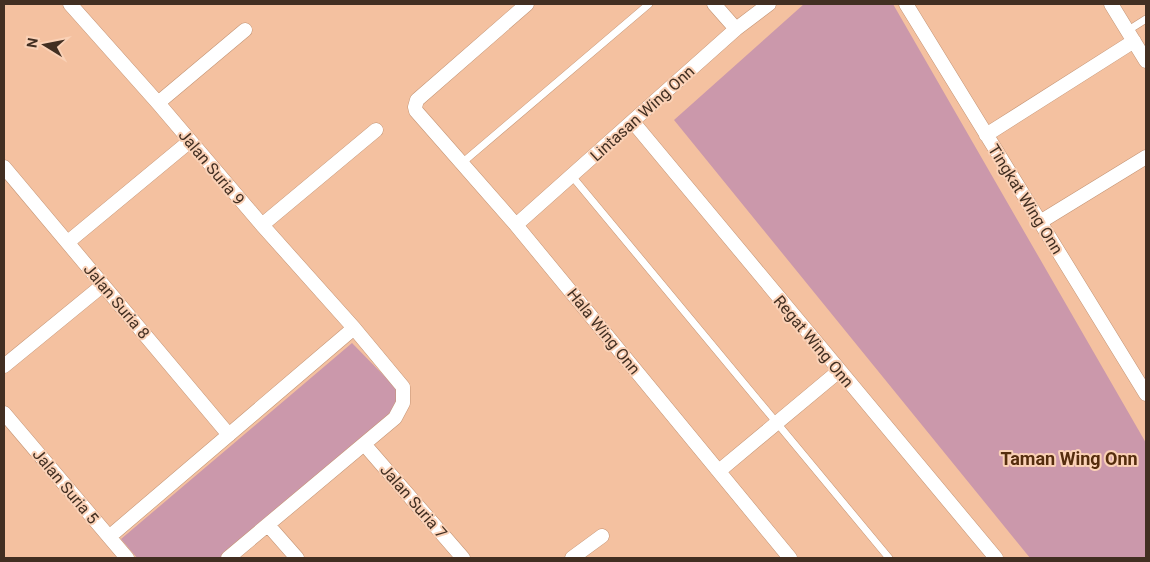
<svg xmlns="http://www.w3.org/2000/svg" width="1150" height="562" font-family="Roboto,sans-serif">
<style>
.green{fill:#cb98ab}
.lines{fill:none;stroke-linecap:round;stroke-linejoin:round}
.service-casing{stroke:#c49474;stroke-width:8}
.minor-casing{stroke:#c49474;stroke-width:15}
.service{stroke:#fff;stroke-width:7}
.minor{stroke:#fff;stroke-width:14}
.labels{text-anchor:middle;stroke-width:4;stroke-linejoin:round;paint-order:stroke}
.street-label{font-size:16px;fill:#422f22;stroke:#fad1b6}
.neighbourhood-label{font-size:18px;font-weight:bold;fill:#552d0e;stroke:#fad1b6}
</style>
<rect width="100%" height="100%" fill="#f4c1a0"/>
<path class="green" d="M804 4H893L1146 443V558H1030L674 120Z
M352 343 398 390 397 408 389 419 221 558H137L121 539Z"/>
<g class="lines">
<defs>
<path id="service" d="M1127 31 1146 19
M462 163 649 4
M571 175 889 558"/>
<path id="minor" d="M70 4 158 103 262 225 354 328 403 387V403L395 418 228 558
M527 4 417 100 415 107 416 111 516 225 790 558
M714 4 736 29
M906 4 1146 394
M1111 4 1146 61
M158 103 245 30
M633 122 996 558
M986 135 1134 41
M4 167 229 435
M1040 222 1146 157
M262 225 376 130
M516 225 736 29 769 4
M68 242 190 141
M4 366 103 285
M4 413 127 558
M364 444 463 558
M719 471 839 371
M268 525 297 558
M109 537 354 328
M572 558 602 536"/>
</defs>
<use href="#service" class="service-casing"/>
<use href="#minor" class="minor-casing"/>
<use href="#service" class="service"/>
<use href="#minor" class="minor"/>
</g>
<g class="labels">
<g class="street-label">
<text transform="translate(642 113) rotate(-42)" y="6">Lintasan Wing Onn</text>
<text transform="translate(212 167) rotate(50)" y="6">Jalan Suria 9</text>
<text transform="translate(1026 199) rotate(58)" y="6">Tingkat Wing Onn</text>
<text transform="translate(117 301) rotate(50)" y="6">Jalan Suria 8</text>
<text transform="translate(604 331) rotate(51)" y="6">Hala Wing Onn</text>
<text transform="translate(814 341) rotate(50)" y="6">Regat Wing Onn</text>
<text transform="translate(66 486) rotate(50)" y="6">Jalan Suria 5</text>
<text transform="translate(414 501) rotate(49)" y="6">Jalan Suria 7</text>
</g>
<g class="neighbourhood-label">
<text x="1069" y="465">Taman Wing Onn</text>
</g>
</g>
<rect width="1150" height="562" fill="none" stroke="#422f22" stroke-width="10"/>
<g transform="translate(45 45) rotate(280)" stroke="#fad1b6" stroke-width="4" paint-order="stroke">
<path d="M0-4L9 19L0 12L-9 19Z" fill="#422f22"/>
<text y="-8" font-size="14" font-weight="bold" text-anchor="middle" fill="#422f22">N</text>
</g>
</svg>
